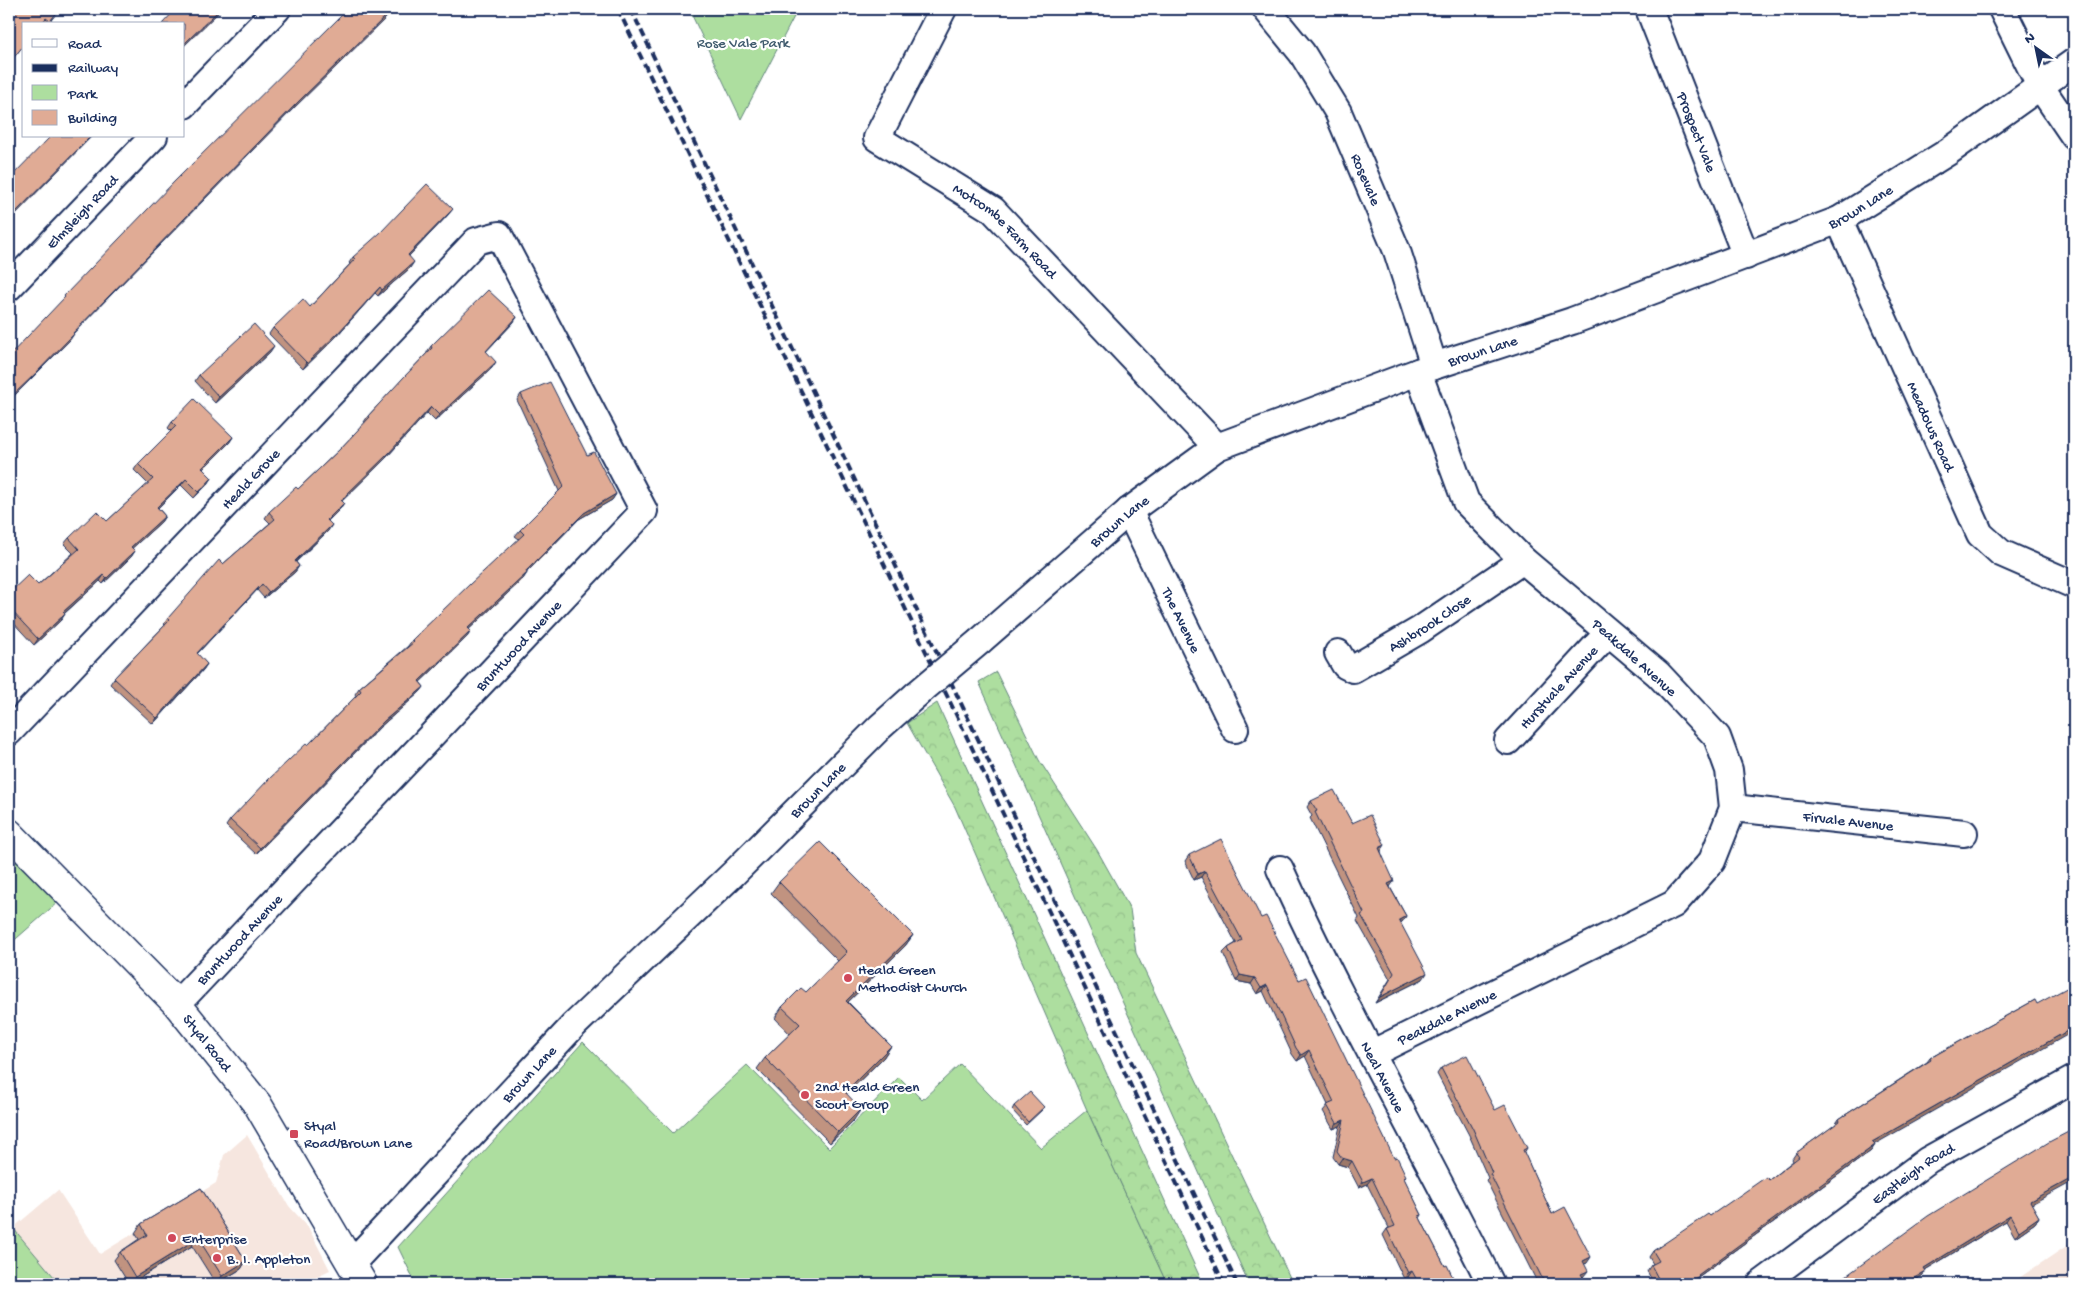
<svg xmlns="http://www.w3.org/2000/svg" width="2083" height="1293" font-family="'Gochi Hand',sans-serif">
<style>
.built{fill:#f6e6df}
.green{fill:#adde9f;stroke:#64867e}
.forest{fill:url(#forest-crowns);stroke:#64867e}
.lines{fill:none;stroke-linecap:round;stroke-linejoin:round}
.minor-casing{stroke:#1b2f5e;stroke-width:30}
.secondary-casing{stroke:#1b2f5e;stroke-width:31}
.minor{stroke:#fff;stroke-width:26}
.secondary{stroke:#fff;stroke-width:28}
.rail{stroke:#1b2f5e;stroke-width:4;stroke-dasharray:8 4;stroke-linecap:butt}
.minor-bridge-casing{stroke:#1b2f5e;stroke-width:30;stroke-linecap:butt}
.minor-bridge{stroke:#fff;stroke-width:26}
.wall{fill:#c19380;stroke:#1b2f5e}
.shaded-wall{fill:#9d7868;stroke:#1b2f5e}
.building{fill:#e0ab95;stroke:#1b2f5e}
.poi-dot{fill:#d1495b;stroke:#fff;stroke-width:2}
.labels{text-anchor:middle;stroke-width:4.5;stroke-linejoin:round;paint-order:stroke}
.park-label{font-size:15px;fill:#405b6e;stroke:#fff}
.street-label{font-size:15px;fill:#1b2f5e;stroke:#fff}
.poi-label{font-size:15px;fill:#1b2f5e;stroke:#fff;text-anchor:start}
</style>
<defs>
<pattern id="forest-crowns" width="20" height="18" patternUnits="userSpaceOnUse" patternTransform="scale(1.25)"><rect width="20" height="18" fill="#adde9f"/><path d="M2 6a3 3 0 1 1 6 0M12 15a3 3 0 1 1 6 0" fill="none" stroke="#94bf8b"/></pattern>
</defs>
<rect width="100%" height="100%" fill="#fff"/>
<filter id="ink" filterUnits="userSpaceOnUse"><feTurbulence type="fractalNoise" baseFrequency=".02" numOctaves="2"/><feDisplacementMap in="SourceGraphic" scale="10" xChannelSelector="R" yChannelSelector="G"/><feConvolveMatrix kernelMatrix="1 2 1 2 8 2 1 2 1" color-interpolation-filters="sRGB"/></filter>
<g filter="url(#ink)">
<path class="built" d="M247 1135 289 1206 308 1227 330 1270 300 1284H60L13 1228 58 1190 100 1254 216 1183 224 1155Z
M2074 1241V1284H2010L2019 1278Z"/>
<path class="green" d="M689 9H798L741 119Z
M9 853 58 902 9 945Z
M583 1042 673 1133 747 1065 829 1148 899 1077 922 1100 960 1064 1041 1148 1087 1110 1167 1284H416L398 1247Z
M9 1224 13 1228 60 1284H9Z"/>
<path class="forest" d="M996 672 1039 760 1097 850 1130 909 1136 953 1293 1284H1249L979 682Z
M937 703 1203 1284H1167L1087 1110 955 807 907 723Z"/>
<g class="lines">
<defs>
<g id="minor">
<path id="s1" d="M943 9 877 138 993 210 1217 447"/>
<path id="s2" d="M1266 9 1302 53 1338 112 1397 251 1434 366"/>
<path id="s3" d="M1649 9 1746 256"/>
<path d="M2002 9 2040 86 2074 136"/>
<path d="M184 105 277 9"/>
<path id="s4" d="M1839 220 1980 534 2001 553 2074 585"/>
<path id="s5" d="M9 287 154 136"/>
<path id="s6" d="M1129 511 1235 729"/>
<path id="s7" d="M980 641 1129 511 1217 447 1434 366 1572 321 1839 220 1948 152 2074 62"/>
<path id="s8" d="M1338 653 1345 665 1353 669 1420 630 1523 560"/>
<path id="s9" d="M9 732 476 241 499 235 644 511 177 1004"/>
<path id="s10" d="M1508 741 1608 633"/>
<path id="s11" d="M1733 808 1964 833"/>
<path id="s12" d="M1280 869C1344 1010 1422 1145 1491 1284"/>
<path id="s13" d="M1373 1053 1674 904 1712 861 1733 808 1729 770 1717 737 1658 674 1523 560 1466 502 1418 372"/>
<path id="s14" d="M352 1263 574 1025 734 873 880 727 917 694"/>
<path id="s15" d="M1761 1284 1928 1160 2074 1079"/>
</g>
<g id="secondary">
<path id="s16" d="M9 833 177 1004 258 1105 363 1284"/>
</g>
</defs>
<use href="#minor" class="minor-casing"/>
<use href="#secondary" class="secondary-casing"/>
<use href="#minor" class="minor"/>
<use href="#secondary" class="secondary"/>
<path class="rail" d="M618 9 974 752 1224 1284
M631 9 1237 1284"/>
<defs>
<path id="minor-bridge" d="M917 694 980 641"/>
</defs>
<use href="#minor-bridge" class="minor-bridge-casing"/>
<use href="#minor-bridge" class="minor-bridge"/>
</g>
<path class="wall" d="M60 9 48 24H43L42 23 10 62 9 61V17Z
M448 215 409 256 410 268 378 296 375 293 334 339 303 369 269 334 273 328 310 307 350 264 349 263 353 257Z
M517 317 513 323 486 351 492 368 435 421 427 413 385 459 342 501 340 509 328 521V531L296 562 299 566 295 572 264 598 257 590 197 654 207 664 203 670 153 724 110 684 114 678 165 625 164 624 168 618 223 564 270 523 265 518 269 512 298 489 339 450 365 423 364 422 368 416 427 353V352L431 346Z
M270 352 215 403 195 381 199 375Z
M521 394 587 455 616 494 612 500 579 519 527 572V573L523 579 469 629 471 631 467 637 420 682 424 687 420 692 380 727 256 854 226 826 230 820 308 745 356 696 355 694 359 688 408 646 412 640 519 539 515 536 520 530 559 491 517 400Z
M172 422 233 437 229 443 203 469 212 478 208 484 194 498 181 485 158 508 165 516 161 522 132 548 135 551 131 557 103 584 100 581 64 614H65L61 620 34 645 9 618V593L38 585 73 553 64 544 69 538 107 521 148 484 134 470 138 464 171 431 168 428Z
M1311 801 1352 823 1381 851 1390 887 1406 916 1402 922 1400 923 1423 979 1375 1003 1390 979 1357 921 1359 918 1310 818 1312 816 1307 807Z
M1189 855 1261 918 1299 980 1404 1179 1422 1215 1420 1218 1445 1266 1456 1284H1412L1408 1277 1404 1279 1383 1235 1387 1229 1389 1228 1367 1184 1359 1188 1348 1167 1338 1164 1333 1157 1340 1126 1333 1129 1323 1111 1328 1105 1305 1056 1297 1061 1292 1054 1263 991 1257 994 1251 984 1236 981 1223 953 1228 948 1236 943 1201 877 1194 880 1185 861Z
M779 882 913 935 905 946 848 1002 891 1046 883 1058 846 1094 854 1120 830 1143 757 1069 765 1058 790 1034 775 1018 782 1007 806 992 838 961 771 893Z
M2035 1000 1874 1144 1875 1145 1871 1151 1698 1277 1695 1282 1691 1284H1654L1647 1271 1651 1265 1653 1264 1649 1257 1653 1251 1769 1180 1793 1161 1792 1159 1796 1153 1835 1125 1839 1119 1927 1062 1930 1058Z
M1441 1068 1495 1110 1527 1148 1524 1153 1552 1214 1587 1263 1584 1264 1583 1277 1587 1284H1538L1486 1180 1488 1178 1469 1135 1437 1074Z
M1014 1106 1042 1110 1026 1125 1012 1110Z
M201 1188 246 1261 241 1269 216 1284 192 1246 130 1284H129L114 1260 120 1252 139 1239 135 1233 141 1224Z
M2031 1204 2039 1217 2035 1223 2015 1237 2006 1221 1925 1270 1922 1276 1909 1284H1835Z"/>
<path class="shaded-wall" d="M220 9H222L184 46V44Z
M391 11 387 17 294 108 68 339 73 333 298 102Z
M91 136H92L9 221V219Z
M453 209 448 215 404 261 408 255Z
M414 262 410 268 378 296 382 290Z
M380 287 375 293 334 339 303 369 307 363Z
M517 317 513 323 481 357 486 351Z
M74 334 70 340 9 401V399Z
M274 346 270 352 215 403 219 397Z
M496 362 492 368 435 421 439 415Z
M431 407 427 413 385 459 337 506 341 500Z
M233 437 229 443 198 474 202 468Z
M212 478 208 484 194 498 199 492Z
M186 479 181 485 153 513 157 507Z
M616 494 612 500 579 519 522 577 526 571 584 513Z
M344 503 340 509 323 526 327 520Z
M165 516 161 522 127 553 131 547Z
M332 525 328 531 290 567 295 561Z
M135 551 131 557 103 584 107 578Z
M299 566 295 572 264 598 269 592Z
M527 573 523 579 464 634 468 628Z
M104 575 100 581 59 618 63 612Z
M262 584 257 590 192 659 197 653Z
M65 614 61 620 34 645 38 639Z
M471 631 467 637 415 687 419 681Z
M207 664 203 670 153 724 157 718Z
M424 687 420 692 380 727 256 854 260 848 384 721Z
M1385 845 1381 851 1375 854 1379 848Z
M1205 871 1201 877 1194 880 1198 874Z
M1394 881 1390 887 1388 884Z
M1406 916 1402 922 1395 926 1399 920Z
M913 935 905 946 838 1012 846 1001Z
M1427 973 1423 979 1375 1003 1380 997Z
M1240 975 1255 978 1251 984 1236 981Z
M1267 985 1263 991 1257 994 1261 988Z
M2074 1027V1031L1868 1148 1872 1142Z
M891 1046 883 1058 837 1103 845 1092Z
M1309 1050 1305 1056 1297 1061 1301 1055Z
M861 1109 854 1120 830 1143 838 1132Z
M1344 1120 1340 1126 1333 1129 1337 1123Z
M1875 1145 1871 1151 1698 1277 1695 1282 1691 1284H1684Z
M1342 1158 1352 1161 1348 1167 1338 1164Z
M2074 1177V1181L2026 1207 2030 1201Z
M1372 1178 1367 1184 1359 1188 1363 1182Z
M2010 1215 2006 1221 1920 1273 1924 1268Z
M2039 1217 2035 1223 2015 1237 2019 1231Z
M198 1238 192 1246 130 1284 135 1277Z
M1591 1257 1587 1263 1578 1267 1583 1261Z
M246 1261 241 1269 216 1284 222 1276Z
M1412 1271 1408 1277 1404 1279 1408 1273Z
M1588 1271 1583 1277 1577 1280 1581 1274Z
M1926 1271 1922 1276 1909 1284H1905Z"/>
<path class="building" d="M15 9H60L50 21 46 18 41 24H24V45L14 57 9 53V17Z
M176 9H220L184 44V24H162Z
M348 9H388L391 11 298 102 73 333 74 334 35 374 9 399V356L65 297 64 296 175 181Z
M51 136H91L9 219V179Z
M427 184 453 209 408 255 414 262 382 290 380 287 338 333 307 363 273 328 303 299 310 307 355 259 353 257 380 233Z
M488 290 517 317 486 351 496 362 439 415 431 407 389 453 341 500 344 503 327 520 332 525 295 561 299 566 269 592 262 584 197 653 207 664 157 718 114 678 170 620 168 618 219 560 223 564 275 519 269 512 296 487 298 489 339 450 370 417 368 416 403 378 432 348 431 346Z
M254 324 274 346 219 397 199 375Z
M550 382 587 455 594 452 616 494 584 513 526 571 527 573 468 628 471 631 419 681 424 687 384 721 260 848 230 820 269 779 307 743 308 745 361 691 359 688 414 642 412 640 470 584 524 534 520 530 564 486 521 394Z
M194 399 233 437 202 468 212 478 199 492 186 479 157 507 165 516 131 547 135 551 107 578 104 575 63 612 65 614 38 639 9 608V593L28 575 38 585 79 549 69 538 97 511 107 521 153 479 138 464 176 426 172 422Z
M1334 790 1352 823 1370 815 1385 845 1379 848 1394 881 1388 884 1406 916 1399 920 1427 973 1380 997 1394 973 1361 915 1364 913 1315 812 1317 811 1311 801Z
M1221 839 1261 918 1266 916 1299 980 1306 977 1394 1158 1397 1157 1406 1176 1404 1178 1422 1215 1419 1216 1445 1266 1447 1265 1456 1284H1419L1412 1271 1408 1273 1387 1229 1395 1226 1372 1178 1363 1182 1352 1161 1342 1158 1337 1151 1344 1120 1337 1123 1327 1105 1334 1102 1309 1050 1301 1055 1296 1048 1267 985 1261 988 1255 978 1240 975 1228 948 1242 940 1205 871 1198 874 1189 855Z
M820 842 913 935 846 1001 891 1046 845 1092 861 1109 838 1132 765 1058 800 1024 782 1007 801 988 806 992 847 952 779 882Z
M2074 984V1027L1872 1142 1875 1145 1698 1275 1699 1276 1685 1284H1661L1651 1265 1659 1261 1653 1251 1708 1214 1710 1216 1766 1177 1769 1180 1799 1157 1796 1153 1840 1121 1839 1119 1931 1060 1930 1058 2035 1000 2037 1004Z
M1467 1055 1495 1110 1505 1105 1527 1148 1523 1150 1552 1214 1565 1207 1591 1257 1583 1261 1588 1271 1581 1274 1587 1284H1545L1490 1174 1492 1173 1473 1129 1441 1068Z
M1030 1092 1044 1107 1028 1122 1014 1106Z
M2074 1129V1177L2030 1201 2039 1217 2019 1231 2010 1215 1924 1268 1926 1271 1906 1283 1904 1281 1900 1284H1835L1928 1216 2049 1142Z
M201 1188 246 1261 222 1276 198 1238 135 1277 120 1252 147 1235 141 1224Z"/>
</g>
<g class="poi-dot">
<circle cx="848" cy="978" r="5"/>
<circle cx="805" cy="1095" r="5"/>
<rect x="289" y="1129" width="10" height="10" rx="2.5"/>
<circle cx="172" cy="1238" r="5"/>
<circle cx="217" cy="1258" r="5"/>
</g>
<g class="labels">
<g class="park-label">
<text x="743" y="47">Rose Vale Park</text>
</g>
<g class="street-label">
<text dy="5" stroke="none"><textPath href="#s3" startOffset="132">Prospect Vale</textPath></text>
<text dy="5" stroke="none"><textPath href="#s2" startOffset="199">Rosevale</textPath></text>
<text dy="5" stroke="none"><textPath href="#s7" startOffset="994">Brown Lane</textPath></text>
<text dy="5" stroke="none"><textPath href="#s5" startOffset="105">Elmsleigh Road</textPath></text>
<text dy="5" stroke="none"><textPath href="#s1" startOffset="304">Motcombe Farm Road</textPath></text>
<text dy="5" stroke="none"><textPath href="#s7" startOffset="589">Brown Lane</textPath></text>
<text dy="5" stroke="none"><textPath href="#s4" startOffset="226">Meadows Road</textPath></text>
<text dy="5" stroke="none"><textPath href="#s9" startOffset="350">Heald Grove</textPath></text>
<text dy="5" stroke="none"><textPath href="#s7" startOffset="184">Brown Lane</textPath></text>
<text dy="5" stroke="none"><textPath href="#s6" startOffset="121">The Avenue</textPath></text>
<text dy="5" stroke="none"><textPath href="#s8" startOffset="112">Ashbrook Close</textPath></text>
<text transform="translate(518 645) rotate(-47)" y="5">Bruntwood Avenue</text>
<text transform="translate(1635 657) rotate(42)" y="5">Peakdale Avenue</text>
<text dy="5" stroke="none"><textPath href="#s10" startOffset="74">Hurstvale Avenue</textPath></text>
<text dy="5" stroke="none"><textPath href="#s14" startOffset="664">Brown Lane</textPath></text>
<text dy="5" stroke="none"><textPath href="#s11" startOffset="116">Firvale Avenue</textPath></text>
<text transform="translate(239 939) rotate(-47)" y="5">Bruntwood Avenue</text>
<text dy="5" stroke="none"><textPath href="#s13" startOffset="82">Peakdale Avenue</textPath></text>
<text dy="5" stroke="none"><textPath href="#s16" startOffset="289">Styal Road</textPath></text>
<text dy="5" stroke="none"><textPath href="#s14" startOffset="259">Brown Lane</textPath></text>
<text dy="5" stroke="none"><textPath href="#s12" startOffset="232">Neal Avenue</textPath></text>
<text dy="5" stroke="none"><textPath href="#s15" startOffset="188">Eastleigh Road</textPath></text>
</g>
<g class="poi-label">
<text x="858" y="974">Heald Green<tspan x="858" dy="17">Methodist Church</tspan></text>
<text x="815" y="1091">2nd Heald Green<tspan x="815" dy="17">Scout Group</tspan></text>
<text x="304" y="1130">Styal<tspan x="304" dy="17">Road/Brown Lane</tspan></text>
<text x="182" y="1243">Enterprise</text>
<text x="227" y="1263">B. I. Appleton</text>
</g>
</g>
<rect width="2083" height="1293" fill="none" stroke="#fff" stroke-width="30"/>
<rect x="15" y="15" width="2053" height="1263" fill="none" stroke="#1b2f5e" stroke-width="2" filter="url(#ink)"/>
<rect x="22" y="22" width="162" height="115" fill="#ffffff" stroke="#a4acbf"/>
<rect x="32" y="39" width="25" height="8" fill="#ffffff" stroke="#a4acbf"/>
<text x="68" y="48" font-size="15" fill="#1b2f5e">Road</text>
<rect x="32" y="64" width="25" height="8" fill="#1b2f5e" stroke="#a4acbf"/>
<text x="68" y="72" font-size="15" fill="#1b2f5e">Railway</text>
<rect x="32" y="85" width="25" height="15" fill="#adde9f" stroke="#a4acbf"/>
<text x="68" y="98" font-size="15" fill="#1b2f5e">Park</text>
<rect x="32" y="110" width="25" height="15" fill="#e0ab95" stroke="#a4acbf"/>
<text x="68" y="122" font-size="15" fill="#1b2f5e">Building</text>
<g transform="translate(2036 48) rotate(327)" stroke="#ffffff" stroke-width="4" paint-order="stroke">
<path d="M0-4L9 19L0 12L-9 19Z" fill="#1b2f5e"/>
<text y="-8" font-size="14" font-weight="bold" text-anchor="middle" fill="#1b2f5e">N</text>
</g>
</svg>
